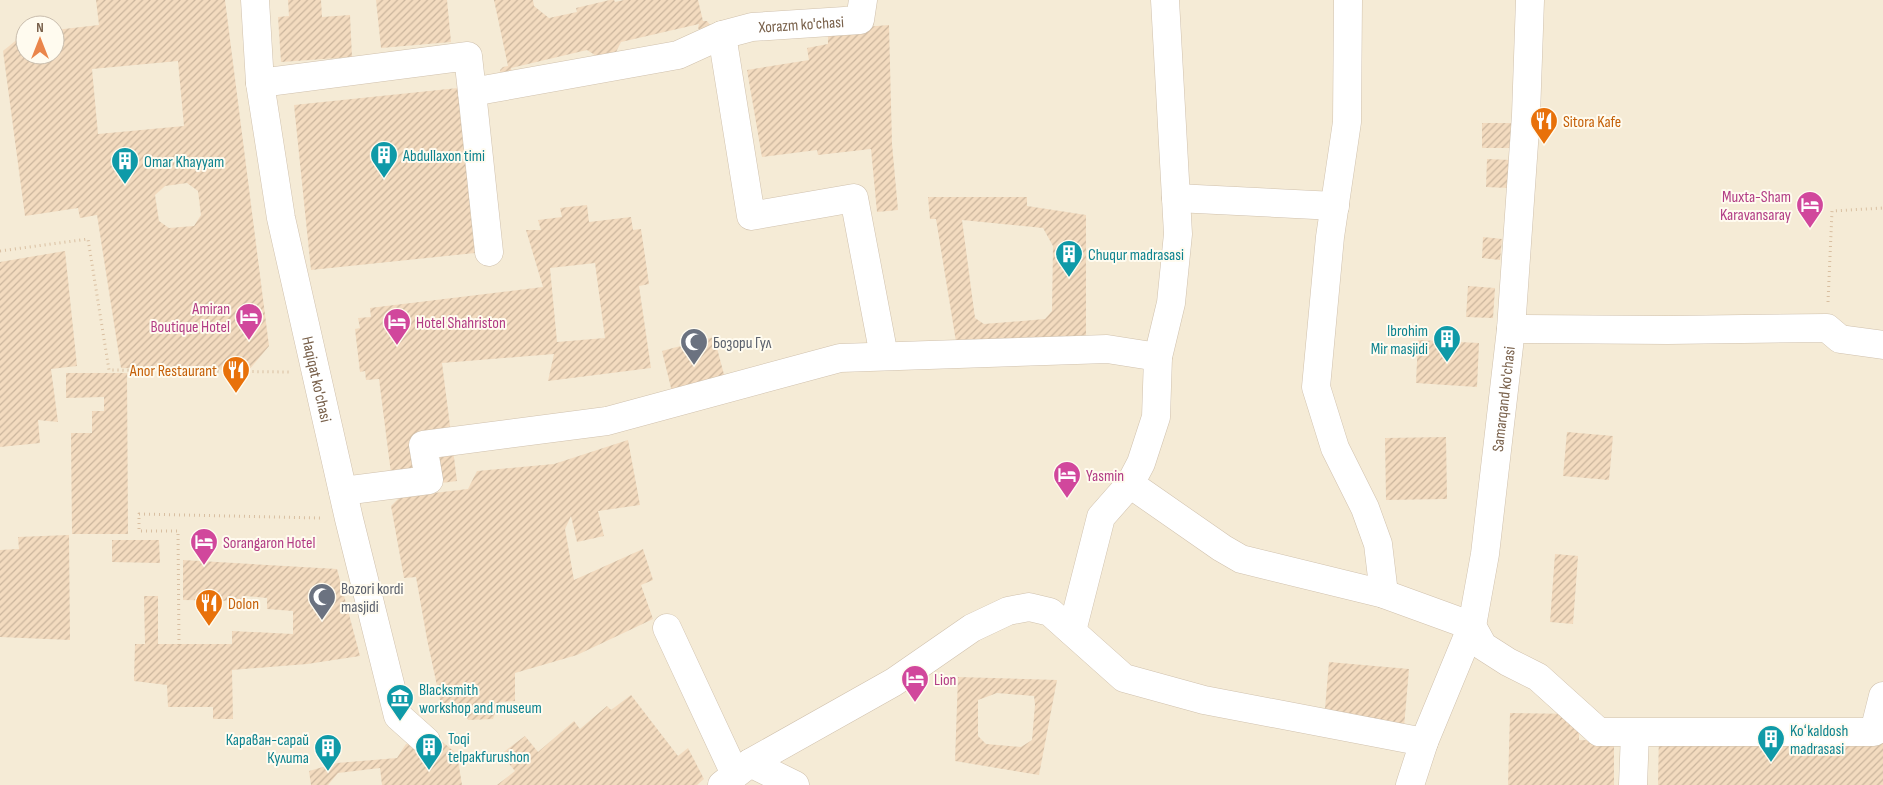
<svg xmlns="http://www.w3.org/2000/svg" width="1883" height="785" font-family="'Sofia Sans Condensed',sans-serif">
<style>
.residential{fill:#f5ebd6;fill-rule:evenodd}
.building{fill:url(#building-hatch);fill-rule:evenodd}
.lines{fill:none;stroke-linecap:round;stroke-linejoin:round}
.minor-casing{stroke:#d0c1ad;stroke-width:29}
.path{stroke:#d9bfa1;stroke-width:3;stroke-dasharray:1 4;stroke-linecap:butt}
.minor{stroke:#fff;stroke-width:28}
.labels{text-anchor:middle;stroke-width:4;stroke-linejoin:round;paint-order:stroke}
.street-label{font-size:16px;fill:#79614b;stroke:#fffbef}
.food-label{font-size:16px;fill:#c56008;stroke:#fffbef;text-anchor:start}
.culture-label{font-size:16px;fill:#0d838f;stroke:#fffbef;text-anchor:start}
.hotel-label{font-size:16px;fill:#b23c85;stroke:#fffbef;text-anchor:start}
.worship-label{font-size:16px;fill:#5b616d;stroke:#fffbef;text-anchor:start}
</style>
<defs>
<pattern id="building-hatch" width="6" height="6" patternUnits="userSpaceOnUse" patternTransform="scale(1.25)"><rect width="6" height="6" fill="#f3dbbf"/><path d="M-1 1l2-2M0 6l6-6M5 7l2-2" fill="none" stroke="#cab59d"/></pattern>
</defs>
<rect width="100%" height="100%" fill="#fdf8e8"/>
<path class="residential" d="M0 0H1883V785H0ZM25 25H55V55H25Z"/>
<path class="building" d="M96 0H225L269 346 249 370 121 368 97 215 80 218 78 208 25 216 3 51 25 33V55H55V30L99 25ZM178 61 184 126 98 134 92 69ZM187 183 198 191 201 215 194 226 169 228 159 221 155 195 165 186Z
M288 0H321L322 17 350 15 352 57 281 62 278 17 289 16Z
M376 0H447L451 42 381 48Z
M494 0H533L534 6 549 18 577 12 576 8 610 0H614L615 2 624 0H698L703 21H707L710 25 709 30 701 32 698 28 699 24 621 42 616 52 598 57 587 50 511 68 512 74 501 75 500 70 503 67 508 66Z
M889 25 892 144 898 210 877 212 871 149 818 155 817 150 762 157 747 70 809 60 807 48 828 44V30Z
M458 88 475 253 311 270 294 105Z
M1482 123H1511V148H1482Z
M1487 159 1510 160 1508 188 1486 187Z
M928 197H1027V206L1086 215V356L958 354 936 219H930ZM962 220 1043 228 1053 246 1052 311 1045 319 984 324 975 318Z
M587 205 589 222 631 217 633 230 641 229 649 284 639 286 651 368 548 381 554 354 442 363 457 481 393 489 379 379 366 380 365 371 360 372 355 329 360 328 358 318 371 317 370 308 543 287 526 230H541L538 220 562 217 560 208ZM595 263 605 338 557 342 550 268Z
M1483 237 1502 239 1500 260 1482 258Z
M65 251 77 366 51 369 58 422 38 420 40 443 0 447V262Z
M1468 286 1495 288 1493 318 1466 317Z
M714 337 726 382 673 396 662 351Z
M1418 340 1479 343 1477 387 1416 383Z
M66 373H127L128 534H72L71 433H92V411H104V397L66 398Z
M1567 432 1613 436 1609 480 1563 476Z
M1446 437 1447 499 1386 500 1385 438Z
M628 440 640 505 598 511 604 536 577 542 571 516 565 529 574 580 643 549 653 580 641 585 653 619 577 655 515 673V701L499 702 493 719 468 720 463 709H442L427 639 416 577 404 578 391 506 400 497 468 489 477 471 554 464Z
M69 535 70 640 0 637V550L19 549 18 537Z
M112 540H159L160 563 112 562Z
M1555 554 1578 556 1573 624 1550 622Z
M183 560 337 569 360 656 307 664 232 670 233 719H213V707H168L167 685 134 681 135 644H145L144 596H158V644H232V631L293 634V611L267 609V598L246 596V601L183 600Z
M1329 662 1409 669 1404 727 1324 720Z
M958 677 1057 680 1039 775 955 761ZM997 693 1034 696 1035 705 1032 740 1021 747 986 744 978 736V700Z
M631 695 678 756 688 748 704 779 697 785H497L515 771 501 754 525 736 538 752 574 721 580 729 607 706 611 710Z
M1510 713 1579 714V740L1614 741V785H1508Z
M1659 731 1883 740V785H1658Z
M439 739 457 754 462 785H382L380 768 338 773 328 785H311L309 771 337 763 397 758 406 744Z"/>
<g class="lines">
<defs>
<g id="minor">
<path id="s1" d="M255 0 260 83 281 218 349 519 398 716 426 741"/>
<path d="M1348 0 1347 122 1330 237 1316 387 1335 448 1365 508 1378 544 1384 594"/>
<path d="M722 35 751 216 854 198 884 356"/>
<path id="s2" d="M260 83 468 56 472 92 678 55 722 35 752 27 860 20 863 0"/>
<path d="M472 92 489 252"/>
<path d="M1176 198 1335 206"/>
<path d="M1511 329 1668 330 1827 328 1840 339 1883 345"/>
<path d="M1130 484 1222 548 1241 559 1384 594 1472 626 1483 646 1508 662 1538 677 1599 732H1874L1883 696"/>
<path d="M343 491 429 480 423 445 607 421 840 358 1107 349 1158 357"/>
<path d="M667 628 735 774"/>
<path d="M1072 631 1101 517 1130 484 1141 463 1156 417 1158 357 1171 303 1178 234 1165 0"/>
<path d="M750 763 795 785"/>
<path d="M722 785 750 763 894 682 972 628 1008 611 1029 607 1050 612 1124 678 1204 700 1424 742"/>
<path id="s3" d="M1410 785 1424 742 1472 626 1485 554 1511 329 1526 115 1530 0"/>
<path d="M1633 785 1635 733"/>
</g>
</defs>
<use href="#minor" class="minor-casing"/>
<path class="path" d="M0 251 88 239 109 370 289 372
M1828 302 1832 211 1883 208
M179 645 178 531H139V514L320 518"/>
<use href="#minor" class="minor"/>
</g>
<defs>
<symbol id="restaurant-pin" viewBox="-11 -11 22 30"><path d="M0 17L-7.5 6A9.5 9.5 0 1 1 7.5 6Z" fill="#e8710a" stroke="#fffbef"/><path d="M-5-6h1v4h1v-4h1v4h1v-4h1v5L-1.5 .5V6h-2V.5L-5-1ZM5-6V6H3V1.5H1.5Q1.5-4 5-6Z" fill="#fff"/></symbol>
<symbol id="building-pin" viewBox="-11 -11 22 30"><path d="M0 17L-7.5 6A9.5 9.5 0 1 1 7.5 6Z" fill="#0f9aa8" stroke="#fffbef"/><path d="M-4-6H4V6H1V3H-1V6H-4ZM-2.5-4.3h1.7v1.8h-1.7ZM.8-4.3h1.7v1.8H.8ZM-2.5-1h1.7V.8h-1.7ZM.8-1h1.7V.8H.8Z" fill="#fff"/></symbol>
<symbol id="hotel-pin" viewBox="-11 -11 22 30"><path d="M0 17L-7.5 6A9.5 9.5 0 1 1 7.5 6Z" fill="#d1479c" stroke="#fffbef"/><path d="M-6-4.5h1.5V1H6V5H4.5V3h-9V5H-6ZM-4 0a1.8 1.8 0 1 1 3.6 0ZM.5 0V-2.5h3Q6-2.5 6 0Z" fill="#fff"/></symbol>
<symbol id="mosque-pin" viewBox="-11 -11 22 30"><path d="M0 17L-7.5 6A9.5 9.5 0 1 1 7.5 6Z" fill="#6b7280" stroke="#fffbef"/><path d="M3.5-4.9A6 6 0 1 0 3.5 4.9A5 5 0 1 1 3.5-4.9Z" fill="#fff"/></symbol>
<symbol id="museum-pin" viewBox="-11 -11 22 30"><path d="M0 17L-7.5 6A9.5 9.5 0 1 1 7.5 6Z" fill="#0f9aa8" stroke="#fffbef"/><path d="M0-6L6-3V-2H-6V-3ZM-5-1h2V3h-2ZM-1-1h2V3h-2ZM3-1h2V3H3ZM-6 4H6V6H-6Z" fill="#fff"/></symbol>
</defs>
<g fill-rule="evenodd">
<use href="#restaurant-pin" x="1528" y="105" width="32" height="43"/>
<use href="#building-pin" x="368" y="139" width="32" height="43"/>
<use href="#building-pin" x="109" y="145" width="32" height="43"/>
<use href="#hotel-pin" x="1794" y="189" width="32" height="43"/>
<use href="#building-pin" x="1053" y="238" width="32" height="43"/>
<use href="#hotel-pin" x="233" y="301" width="32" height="43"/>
<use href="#hotel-pin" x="381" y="306" width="32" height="43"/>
<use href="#building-pin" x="1431" y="323" width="32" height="43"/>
<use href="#mosque-pin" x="678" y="326" width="32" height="43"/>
<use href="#restaurant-pin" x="220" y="354" width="32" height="43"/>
<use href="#hotel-pin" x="1051" y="459" width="32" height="43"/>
<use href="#hotel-pin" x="188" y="526" width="32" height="43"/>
<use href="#mosque-pin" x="306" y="581" width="32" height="43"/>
<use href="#restaurant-pin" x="193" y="587" width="32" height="43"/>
<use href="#hotel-pin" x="899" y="663" width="32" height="43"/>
<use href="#museum-pin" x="384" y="682" width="32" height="43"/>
<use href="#building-pin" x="1755" y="723" width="32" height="43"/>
<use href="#building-pin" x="413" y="731" width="32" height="43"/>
<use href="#building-pin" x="312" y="732" width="32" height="43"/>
</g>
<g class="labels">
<g class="street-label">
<text dy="6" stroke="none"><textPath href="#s2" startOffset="584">Xorazm ko'chasi</textPath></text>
<text dy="6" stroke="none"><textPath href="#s1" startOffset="385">Haqiqat ko'chasi</textPath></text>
<text dy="6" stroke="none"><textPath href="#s3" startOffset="400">Samarqand ko'chasi</textPath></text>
</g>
<g class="food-label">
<text x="1563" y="127">Sitora Kafe</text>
<text x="217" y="376" text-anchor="end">Anor Restaurant</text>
<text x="228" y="609">Dolon</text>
</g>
<g class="culture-label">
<text x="403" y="161">Abdullaxon timi</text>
<text x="144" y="167">Omar Khayyam</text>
<text x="1088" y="260">Chuqur madrasasi</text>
<text x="1428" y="336" text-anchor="end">Ibrohim<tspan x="1428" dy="18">Mir masjidi</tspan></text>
<text x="419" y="695">Blacksmith<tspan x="419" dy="18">workshop and museum</tspan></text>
<text x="1790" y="736">Koʻkaldosh<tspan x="1790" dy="18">madrasasi</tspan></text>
<text x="448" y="744">Toqi<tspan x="448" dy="18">telpakfurushon</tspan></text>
<text x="309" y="745" text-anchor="end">Караван-сарай<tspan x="309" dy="18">Кулита</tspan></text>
</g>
<g class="hotel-label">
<text x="1791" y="202" text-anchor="end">Muxta-Sham<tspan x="1791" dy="18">Karavansaray</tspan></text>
<text x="230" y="314" text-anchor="end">Amiran<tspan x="230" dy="18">Boutique Hotel</tspan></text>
<text x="416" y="328">Hotel Shahriston</text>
<text x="1086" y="481">Yasmin</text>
<text x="223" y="548">Sorangaron Hotel</text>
<text x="934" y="685">Lion</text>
</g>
<g class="worship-label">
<text x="713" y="348">Бозори Гул</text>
<text x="341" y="594">Bozori kordi<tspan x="341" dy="18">masjidi</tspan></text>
</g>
</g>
<g transform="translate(40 40)"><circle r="24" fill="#fffbef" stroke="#c9bdad"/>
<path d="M0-4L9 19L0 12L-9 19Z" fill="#ea854a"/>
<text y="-8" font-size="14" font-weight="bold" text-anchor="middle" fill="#79614b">N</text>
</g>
</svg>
